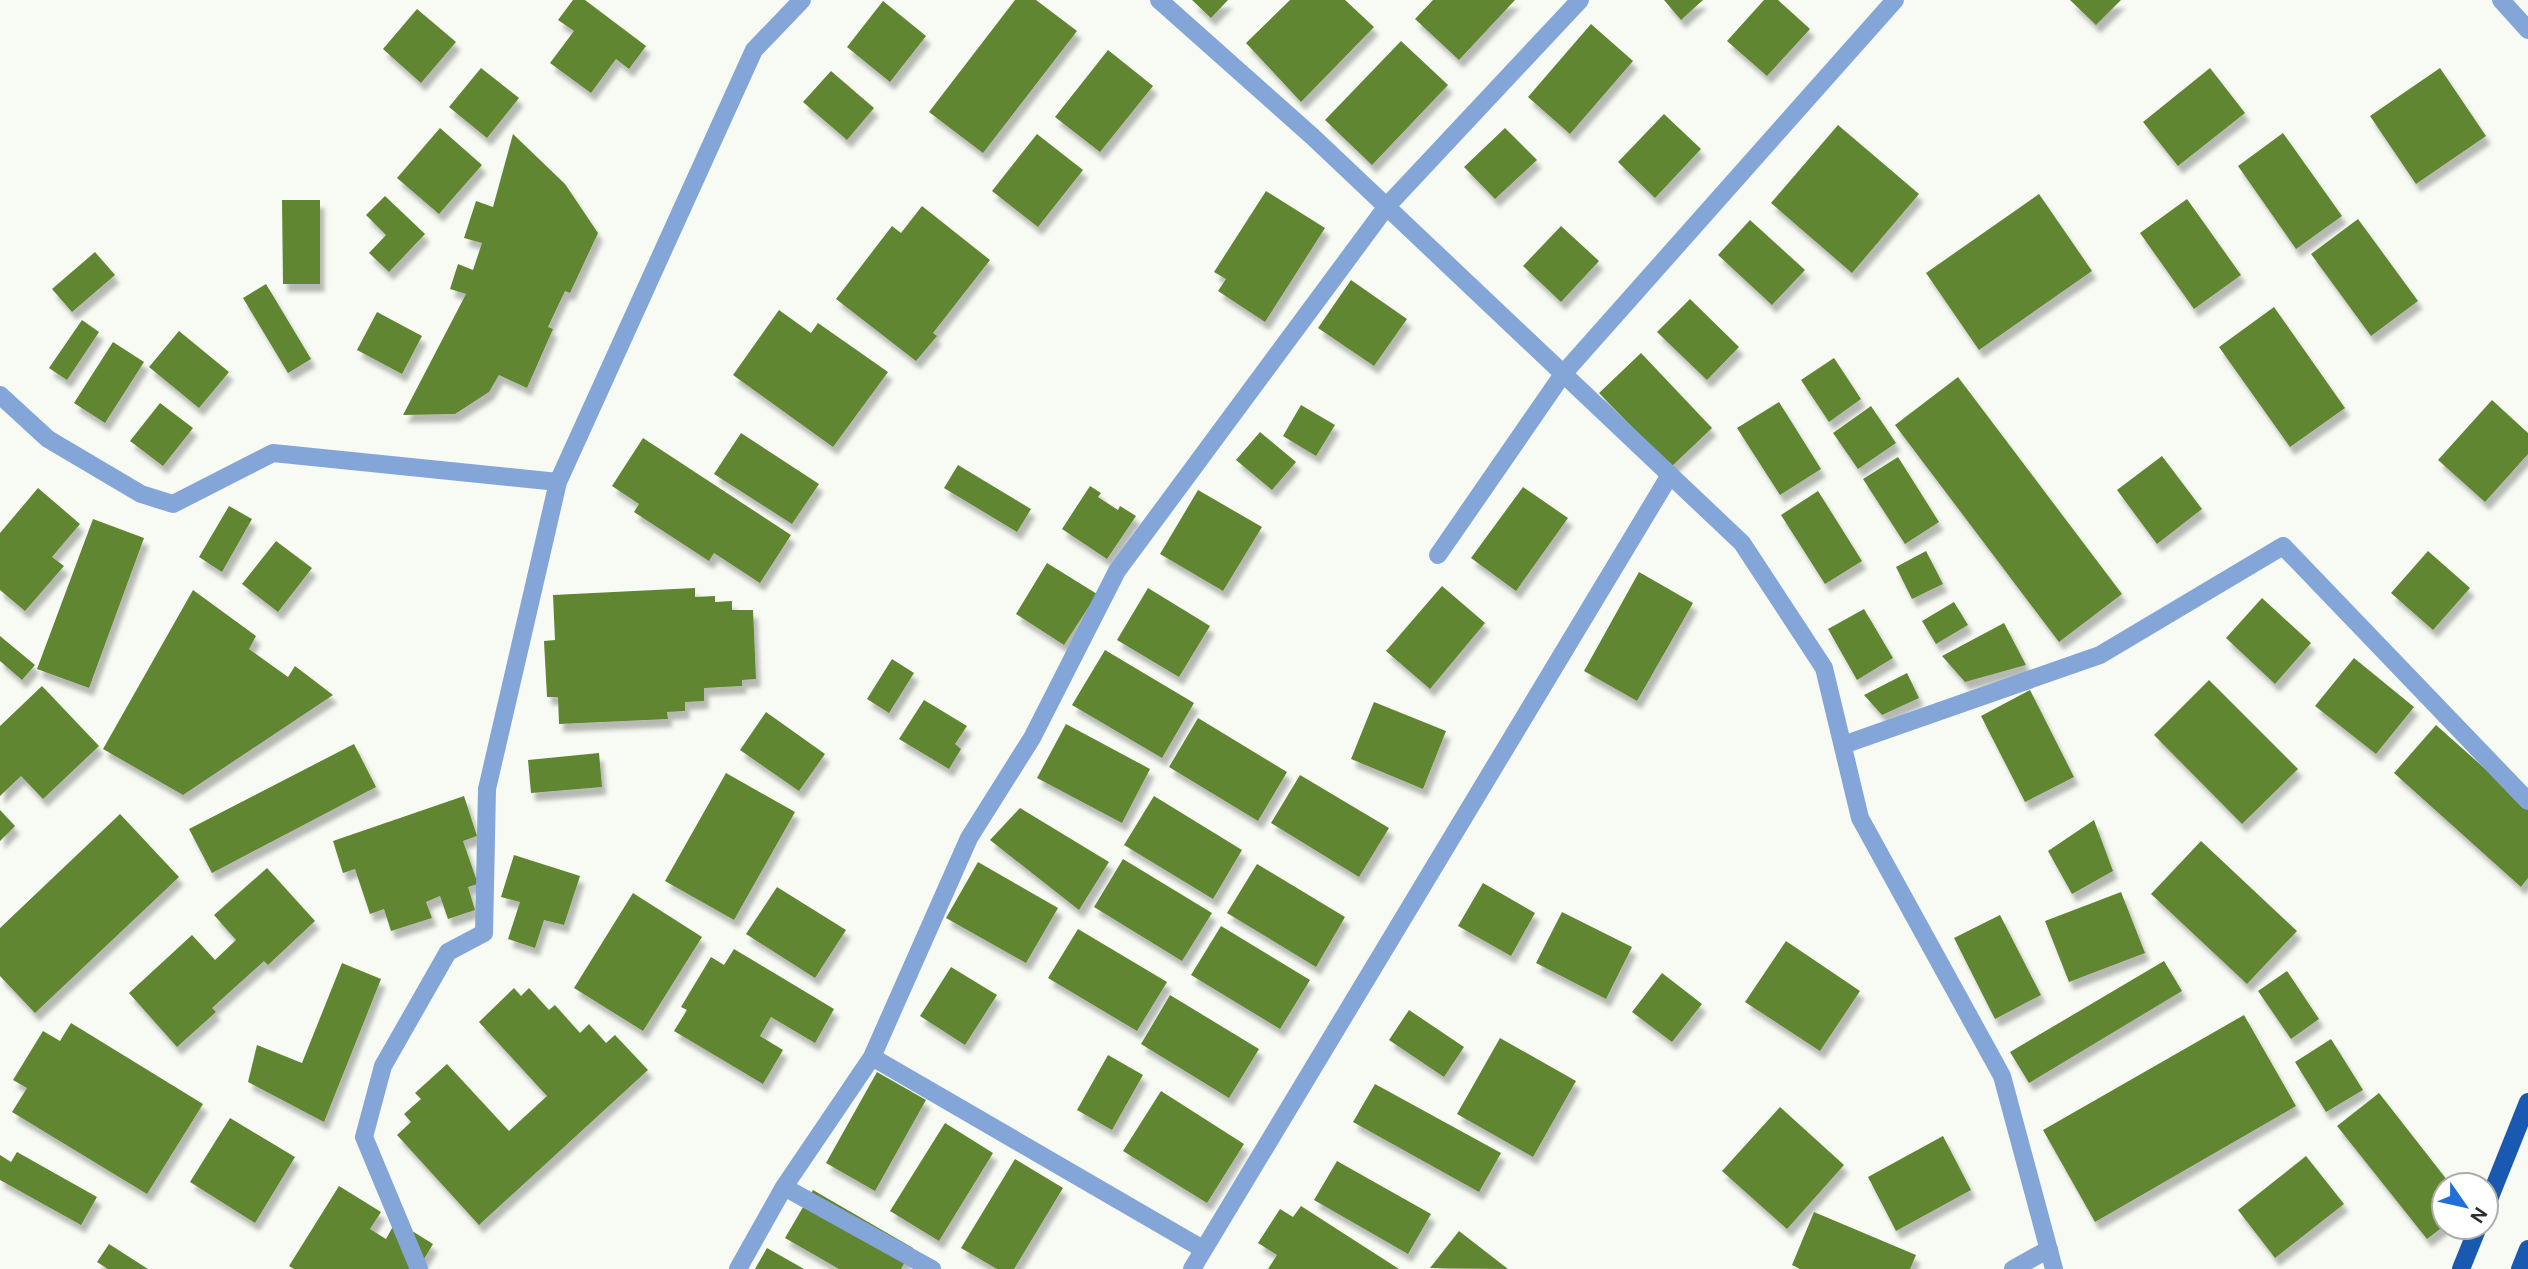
<svg xmlns="http://www.w3.org/2000/svg" width="2528" height="1269" font-family="'DM Sans',sans-serif">
<style>
.building{fill:#618630;filter:url(#shadow)}
.lines{fill:none;stroke-linecap:round;stroke-linejoin:round}
.minor{stroke:#84a5d7;stroke-width:18}
.major{stroke:#1a59b2;stroke-width:18}
</style>
<defs>
<filter id="shadow"><feDropShadow dx="4.5" dy="8" stdDeviation="2" flood-color="#0004"/></filter>
</defs>
<rect width="100%" height="100%" fill="#f7fbf4"/>
<path class="building" d="M573 0H585L646 46 629 69 616 59 591 93 550 63 574 31 558 20Z
M1015 0H1036L1077 31 983 153 929 112Z
M1192 0H1228L1211 18Z
M1290 0H1345L1374 27 1301 102 1246 43Z
M1433 0H1515L1459 60 1415 19Z
M1664 0H1703L1681 20Z
M1764 0H1778L1810 29 1767 76 1727 41Z
M2070 0H2121L2096 25Z
M883 1 926 36 890 82 847 47Z
M417 9 456 42 421 83 383 49Z
M1591 24 1633 61 1570 134 1528 97Z
M1401 41 1448 85 1372 165 1325 120Z
M1108 50 1153 86 1100 152 1055 117Z
M481 68 519 98 487 138 449 107Z
M2210 68 2245 113 2178 166 2143 122Z
M2440 68 2486 136 2416 184 2370 116Z
M831 71 874 108 847 140 803 102Z
M1664 114 1701 149 1655 198 1618 162Z
M1838 125 1919 194 1852 273 1771 203Z
M440 128 482 165 439 214 397 178Z
M1505 128 1537 160 1495 199 1464 167Z
M2283 133 2342 216 2296 249 2238 166Z
M513 134 565 184 598 233 570 293 565 291 548 327 553 329 527 388 499 375 489 392 455 414 403 415 466 294 450 289 458 264 473 270 482 243 464 238 476 201 493 207Z
M1037 134 1083 170 1038 227 992 191Z
M1266 191 1325 228 1265 322 1218 291 1226 279 1214 272Z
M2039 194 2092 271 1979 350 1926 273Z
M385 196 425 234 389 272 369 253 386 235 366 215Z
M2187 199 2241 275 2194 309 2140 233Z
M282 200H320V284H283Z
M922 206 990 260 933 333 937 336 916 361 836 299 892 226 901 233Z
M2358 219 2418 301 2371 336 2311 254Z
M1750 220 1805 270 1772 305 1718 255Z
M1561 226 1599 261 1561 302 1523 266Z
M95 252 115 275 72 312 52 289Z
M1351 280 1407 319 1374 366 1318 328Z
M266 284 311 359 288 373 243 298Z
M1690 299 1739 347 1707 380 1657 332Z
M2274 307 2345 408 2290 447 2219 347Z
M779 310 811 333 818 323 888 372 833 447 733 375Z
M377 312 422 336 402 374 357 350Z
M82 320 99 332 67 380 49 368Z
M179 331 229 372 199 408 149 367Z
M113 342 144 362 105 423 74 403Z
M1641 353 1712 428 1671 467 1599 393Z
M1834 358 1861 399 1829 422 1801 380Z
M1958 377 2122 594 2059 642 1895 425Z
M2492 400 2528 433V454L2485 502 2438 460Z
M1779 402 1821 469 1780 495 1737 428Z
M160 403 193 428 163 466 130 441Z
M1301 405 1335 425 1316 456 1283 436Z
M1871 406 1896 443 1858 469 1833 433Z
M1260 432 1296 462 1272 490 1236 460Z
M741 433 819 484 792 524 714 474Z
M643 438 791 535 760 583 714 553 709 561 634 512 639 504 612 486Z
M2162 456 2202 509 2157 544 2117 490Z
M1898 457 1939 522 1905 544 1863 479Z
M958 465 1031 509 1017 532 944 488Z
M1090 486 1101 493 1098 497 1118 510 1120 506 1136 516 1107 559 1062 529Z
M1523 487 1568 518 1516 591 1471 558Z
M38 488 80 524 52 557 64 566 25 611 0 590V533Z
M1198 490 1262 527 1223 591 1160 554Z
M1818 491 1862 561 1825 584 1781 515Z
M229 506 252 519 222 572 199 557Z
M93 519 144 538 89 688 37 669Z
M276 541 312 568 278 612 242 584Z
M1926 551 1943 584 1912 599 1896 567Z
M2428 551 2470 588 2433 630 2391 593Z
M1047 563 1097 594 1064 645 1016 614Z
M1639 572 1693 603 1637 701 1584 671Z
M1442 586 1485 623 1430 689 1386 651Z
M695 588V597L715 596V602L732 601V610H753L756 679 742 680V686L704 688V701L685 702V711L667 712 668 719 559 724 558 697H547L544 641 555 640 553 595Z
M1148 588 1210 626 1179 677 1117 640Z
M193 590 256 636 249 649 288 677 295 666 333 695 183 795 103 749Z
M2262 598 2311 643 2275 684 2226 638Z
M1954 602 1968 625 1936 644 1922 621Z
M1864 609 1893 658 1857 680 1828 629Z
M2004 623 2026 665 1965 682 1942 656Z
M0 636 35 665 22 680 0 661Z
M1105 650 1194 703 1162 758 1072 705Z
M2354 658 2414 707 2376 754 2315 706Z
M892 659 914 673 889 713 867 699Z
M1907 673 1919 698 1882 715 1864 695Z
M2209 680 2298 769 2242 824 2154 735Z
M42 686 99 746 43 799 21 776 0 796V726Z
M2030 690 2074 777 2025 802 1981 716Z
M924 700 967 726 955 744 961 749 949 769 899 739Z
M1374 702 1446 731 1423 789 1351 759Z
M766 712 825 754 799 791 740 750Z
M1198 718 1287 772 1258 821 1169 767Z
M1066 724 1150 769 1122 823 1037 778Z
M2436 725 2528 807V878L2521 887 2394 773Z
M354 744 376 787 212 873 189 829Z
M599 753 602 787 531 793 528 760Z
M726 773 795 812 734 920 665 881Z
M1300 775 1389 828 1359 877 1271 823Z
M464 796 477 836 463 841 478 884 468 887 475 910 448 919 440 896 426 902 432 918 391 931 384 909 370 914 355 869 343 873 333 841Z
M1154 796 1242 850 1213 899 1124 845Z
M1020 808 1109 862 1079 910 990 840Z
M0 810 15 826 0 841Z
M120 814 179 877 35 1013 0 976V928Z
M2094 820 2113 871 2072 894 2048 851Z
M2201 841 2297 931 2247 984 2151 894Z
M514 855 580 876 564 925 544 920 535 948 508 939 520 902 501 897Z
M1123 859 1212 913 1182 961 1094 907Z
M978 862 1058 908 1026 963 946 918Z
M1257 864 1345 917 1316 967 1227 913Z
M267 868 315 921 268 965 264 961 212 1008 216 1012 177 1047 129 993 192 935 215 960 236 940 214 915Z
M1483 883 1535 913 1511 956 1458 926Z
M777 887 846 930 815 978 746 934Z
M2121 892 2145 953 2069 982 2045 921Z
M633 893 702 937 643 1031 574 988Z
M1562 912 1632 947 1606 999 1536 963Z
M2000 915 2041 995 1995 1019 1954 938Z
M1221 926 1310 980 1280 1029 1191 975Z
M1078 929 1167 982 1137 1031 1048 978Z
M1786 941 1860 991 1820 1051 1745 1002Z
M734 949 834 1009 815 1043 771 1017 760 1036 783 1050 763 1084 674 1031 687 1010 681 1007 711 957 724 965Z
M2164 961 2182 991 2029 1083 2010 1052Z
M342 963 381 979 324 1122 248 1082 257 1045 302 1063Z
M951 967 997 995 965 1045 920 1016Z
M2287 971 2319 1019 2291 1039 2258 991Z
M1662 973 1702 1004 1672 1042 1632 1012Z
M514 988 521 996 529 988 549 1010 555 1005 580 1033 589 1024 606 1043 615 1035 648 1070 479 1225 397 1135 411 1122 404 1114 421 1099 415 1093 447 1064 509 1131 547 1096 479 1022Z
M1170 995 1259 1049 1229 1098 1141 1044Z
M1409 1010 1464 1047 1444 1077 1389 1040Z
M2244 1015 2296 1106 2095 1222 2043 1130Z
M71 1023 203 1104 147 1194 12 1112 27 1088 13 1080 43 1031 60 1041Z
M1500 1038 1576 1081 1533 1157 1457 1114Z
M2331 1039 2363 1090 2326 1112 2295 1062Z
M1108 1055 1143 1075 1112 1130 1077 1110Z
M877 1072 926 1100 875 1191 826 1163Z
M1375 1084 1501 1153 1479 1192 1353 1122Z
M1161 1091 1244 1144 1207 1203 1123 1151Z
M2379 1093 2451 1185H2444V1226L2427 1239 2337 1126Z
M1780 1107 1844 1165 1787 1229 1722 1171Z
M230 1118 295 1157 255 1223 190 1182Z
M945 1123 993 1153 939 1241 890 1211Z
M1943 1136 1971 1190 1896 1231 1868 1177Z
M17 1152 97 1197 81 1225 0 1180V1155L11 1162Z
M2306 1156 2344 1204 2275 1258 2238 1210Z
M1015 1159 1063 1188 1014 1269H997L961 1248Z
M1337 1161 1431 1214 1408 1254 1314 1200Z
M339 1186 381 1212 370 1229 386 1239 396 1221 433 1244 418 1269H294L289 1266Z
M813 1190 913 1248 901 1269H839L785 1238Z
M1301 1206 1399 1269H1268L1277 1255 1258 1243 1280 1209 1293 1217Z
M1814 1212 1916 1255 1910 1269H1800L1792 1265Z
M1459 1231 1508 1269 1430 1268Z
M109 1244 148 1269H108L97 1262Z
M767 1248 804 1269H755Z"/>
<g class="lines">
<path class="minor" d="M1159 0 1313 137 1742 543 1824 668 1860 818 2002 1076 2054 1269
M2501 0 2528 30
M0 395 48 439 141 494 173 504 273 453 558 482
M1438 555 1563 374 1895 0
M1843 745 2100 655 2283 546 2528 801
M872 1057 1201 1248
M784 1187 932 1269
M419 1269 364 1137 383 1066 448 952 484 933 487 789 558 482 754 50 802 0
M738 1269 784 1187 872 1057 969 838 1032 738 1117 571 1387 206 1580 0
M1192 1269 1670 475
M2013 1269 2049 1249"/>
<path class="major" d="M2486 1207 2528 1102
M2461 1269 2478 1227
M2520 1269 2528 1249"/>
</g>
<g transform="translate(2465 1206) rotate(124)"><circle r="33" fill="#ffffff" stroke="#abacab" stroke-width="2"/>
<path d="M0-5L12 26L0 18L-12 26Z" fill="#236fda"/>
<text y="-10" font-size="19" font-weight="bold" text-anchor="middle" fill="#2d2f2c">N</text>
</g>
</svg>
